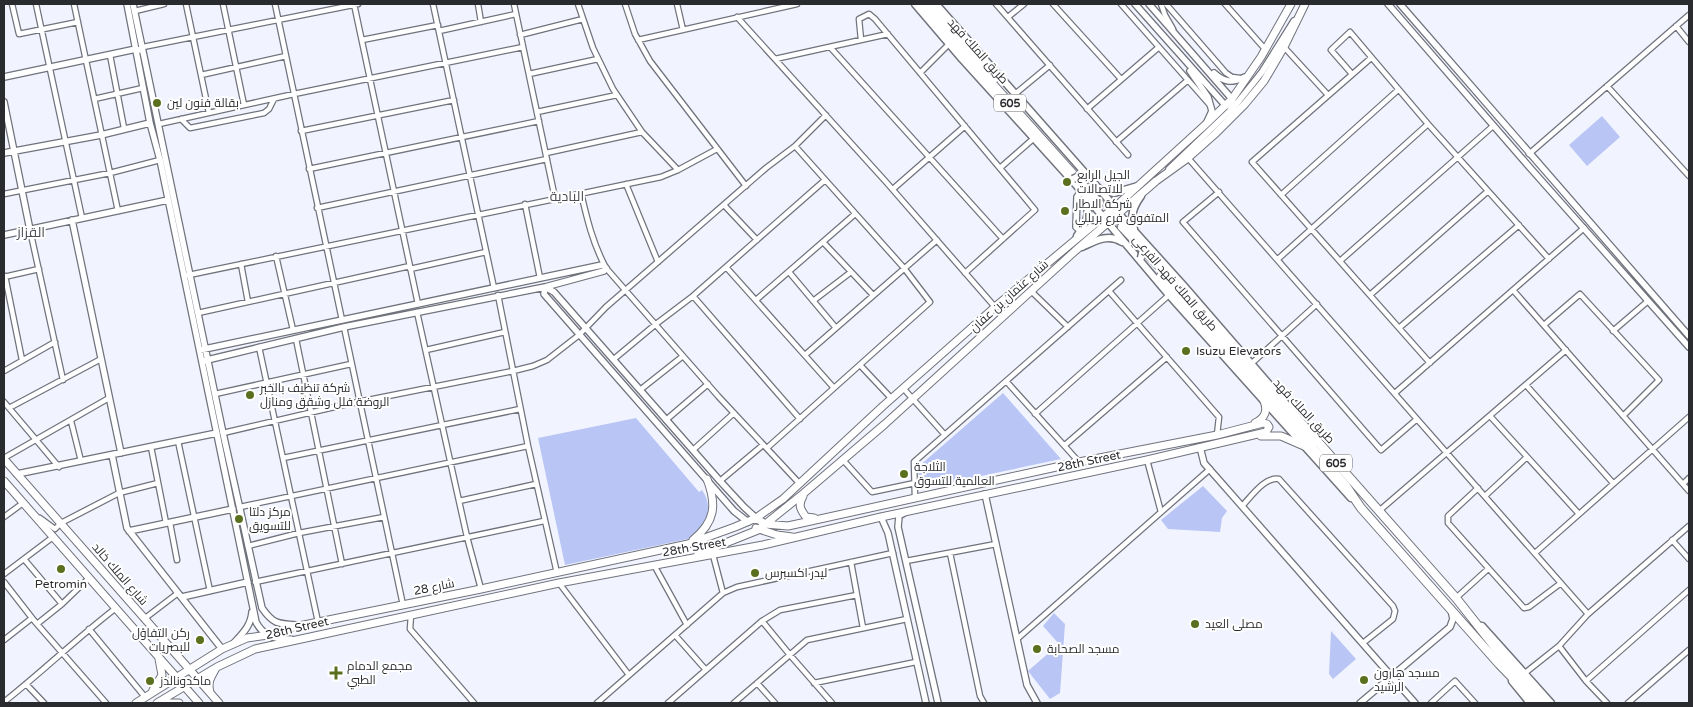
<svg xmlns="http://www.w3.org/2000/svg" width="1693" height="707" font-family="'Varela Round',Cairo,sans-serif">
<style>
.green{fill:#b9c6f5}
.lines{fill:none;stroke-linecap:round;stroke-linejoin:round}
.motorway-tunnel{stroke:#c9ccd5;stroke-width:8;stroke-dasharray:8 4;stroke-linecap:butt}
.minor-casing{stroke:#71737c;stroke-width:7}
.tertiary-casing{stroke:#71737c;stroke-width:8}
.secondary-casing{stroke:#71737c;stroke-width:9}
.primary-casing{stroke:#71737c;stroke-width:9}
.motorway-casing{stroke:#71737c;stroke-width:10}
.minor{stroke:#fff;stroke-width:4.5}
.tertiary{stroke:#fff;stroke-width:5.5}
.secondary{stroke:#fff;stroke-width:6}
.primary{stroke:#fff;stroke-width:7}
.motorway{stroke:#fff;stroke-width:8}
.secondary-bridge-casing{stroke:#71737c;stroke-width:9;stroke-linecap:butt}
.secondary-bridge{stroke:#fff;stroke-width:6}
.poi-dot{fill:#5b701f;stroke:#fff;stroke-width:2}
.labels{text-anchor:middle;stroke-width:4;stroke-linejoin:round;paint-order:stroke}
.shield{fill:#fff;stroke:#6a6b6d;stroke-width:1}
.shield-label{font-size:11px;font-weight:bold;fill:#2a2b2f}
.street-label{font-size:12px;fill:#2a2b2f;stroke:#fff}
.poi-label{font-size:12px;fill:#2a2b2f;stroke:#fff;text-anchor:start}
.neighbourhood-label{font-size:14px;fill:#4c4e57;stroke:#fff}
</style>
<rect width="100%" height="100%" fill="#f1f4ff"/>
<path class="green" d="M1602 116 1620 137 1587 166 1569 145Z
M1003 393 1061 459 920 489 918 467Z
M636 418 699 492 702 490C715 509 705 524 692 538L565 565 538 438Z
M1203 486 1227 511 1222 518 1220 532 1168 529 1161 520Z
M1054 613 1065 624 1060 693 1050 699 1028 671 1059 644 1043 626Z
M1331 631 1356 659 1333 679 1329 674Z"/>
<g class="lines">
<path class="motorway-tunnel" d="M1102 200 1122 227"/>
<defs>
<path id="minor" d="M12 4 19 34 78 22
M36 4 82 218
M74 4 118 211
M186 4 209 113
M223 4 244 105
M275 4 342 320
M354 4 418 304
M433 4 494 288
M478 4 481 22
M514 4 555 198
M578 4 593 48 613 89 642 132 678 170
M625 4 635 34 650 61 746 186
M677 4 683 30
M996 4 1128 155
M1053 4 1121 79
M1121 4 1209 104
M1161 4 1165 15 1173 29
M1166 4 1226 73 1232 77 1240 78
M1225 4 1265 49
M135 11 164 4
M737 17 887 183 995 307
M1008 17 1024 4
M1676 26 1689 42
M439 31 516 14
M520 35 583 19
M362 40 438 25
M638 40 797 4
M861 40 859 19 869 14 875 19 1035 210 965 273
M143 47 358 4
M830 47 1003 239
M1284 47 1328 95
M110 55 124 128
M1371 58 1252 162 1430 363
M775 59 888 34
M920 73 949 44
M529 74 598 59
M1352 74 1331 50 1350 32 1428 124 1549 259
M201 75 286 56
M1607 86 1689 176
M1015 94 1050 65
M94 99 143 88
M1087 109 1159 47
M537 112 617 95
M181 119 190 128 264 113 269 109 274 99
M159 124 294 94 523 47
M301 131 454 100
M1116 142 1188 80
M546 153 642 132
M1529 154 1689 15
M1188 158 1588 614
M1000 168 1033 139
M309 169 539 121
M626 184 658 262
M893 189 965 126
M1219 192 1183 222 1381 450 1417 419
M581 193C587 219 593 244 606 268L718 396 799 483
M4 194 110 173 160 160
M1281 195 1398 90
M525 204 540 278
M724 205 757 240
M317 208 547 159
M30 230 63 380
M823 242 873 295
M276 256 293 330
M1278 259 1428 124
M1340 261 1493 126
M241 264 248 302
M726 267 834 388
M410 269 486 252
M789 272 836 328
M5 276 22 360
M184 276 661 177 678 170 717 149
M4 277 39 269
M1513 290 1689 491
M1031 291 1068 327
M1109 291 1219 417 1217 435
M498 295 528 446 557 573
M1370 295 1488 191
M693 296 800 419
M756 300 855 214
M813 301 851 272
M417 312 467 537 481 589
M198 313 410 266
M1544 325 1580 294 1659 380 1623 416
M344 327 403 605
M1399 328 1519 225
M1613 331 1648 301
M296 339 342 564
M259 347 318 622
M426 350 505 332
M805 355 937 240
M614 359 656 324 693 296 825 180
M1252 363 1317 304
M860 365 892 399
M4 371 55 342
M1006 381 1079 462
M1526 385 1613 483
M903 388 945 435
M640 390 683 356
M1395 393 1584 228
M215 394 351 364
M4 402 59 467
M9 408 101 359
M1035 414 1169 295
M1490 416 1579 514
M666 420 708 384
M71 421 81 461
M223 433 343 405 513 371 533 366 547 360 579 335 606 307 766 168 795 146 826 115
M178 441 210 591
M1065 445 1167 357
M151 447 166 523
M767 448 930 302 904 268 795 146
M693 450 734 413
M4 458 109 398
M283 458 520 409
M843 460 872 492 915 483
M1147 460 1161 512
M720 481 763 445
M1683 484 1689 478
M1478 488 1448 516V523L1524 608 1529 607 1561 583
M1485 496 1527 457
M915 498 914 462 1121 280
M459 501 536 484
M1242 506C1251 497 1265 476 1279 479L1393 606 1395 611 1393 619 1363 643
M240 507 528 446
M1379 511 1566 350
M4 517 23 503
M40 518 55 529 61 523 119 493 158 483
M170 523 177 560
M1672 540 1689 559
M248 546 299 533 384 517
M950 553 980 696 984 703
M1535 553 1689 417
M713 555 723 593
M24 559 62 604
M906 561 996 544
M851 562 863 628
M654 565 687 625
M4 574 53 537
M4 582 32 618
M255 582 544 521
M559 583 629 675
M1456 598 1488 569
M411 615 410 629 474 703
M144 619 178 593
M762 621 790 655 832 703
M37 624 106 703
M89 629 145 697
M675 635 706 670
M1017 639 1210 469
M4 640 32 618 37 624 62 604 89 578
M1559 646 1586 681 1607 703
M1525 673 1559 646 1588 614 1689 526
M1586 681 1689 590
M757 683 775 703
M814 683 916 662
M26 684 44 703
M4 702C42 672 77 638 116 608
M597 703 723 593 737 587 893 553
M668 703 762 621 780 610 857 595
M734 703 807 640 907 619
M1431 703 1455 681 1475 703
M1628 703 1689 650"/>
<path id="tertiary" d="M127 4 150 123 160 160 256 622C263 636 276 640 291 639
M133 4 223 433 262 608C273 624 278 624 297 625
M1135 4 1225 105 1234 107 1262 72 1294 21
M1149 4 1232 99 1234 107 1169 169
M1388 4 1532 170 1689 347
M1400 4 1689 336
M1190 71 1208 97 1212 111 1207 122
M1214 73C1225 83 1232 83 1245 77
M4 77 136 49 139 50
M4 102 30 230
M4 153 101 135 150 123
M1080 193 1077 197 1076 227 1081 231
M72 220 121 453
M4 235 168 200
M200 350 602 265 606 268 604 271 545 287 344 327 203 361
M1200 447 1204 463 1415 703
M112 455 127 528 222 649
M17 474 217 433
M985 494 1027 685 1037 703
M904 513 899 516 898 527 938 703
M881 517 888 533 926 703
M748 522 734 511 544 294 545 287 554 292 720 481 744 507 756 518
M129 531 233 509
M182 597 248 582
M233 644C242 634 251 626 252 612
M1360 703 1450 627 1453 619 1451 610"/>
<path id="secondary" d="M915 4 962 59 1077 186 1169 295 1351 498
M936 4 1115 207 1119 214 1184 286 1307 428
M1102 190 1114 193 1138 186
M1134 229C1130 216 1133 207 1141 196
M1077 236C1086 223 1092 213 1084 198
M1082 247C1095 241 1108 233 1122 242
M1482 626 1551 703
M1512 681 1530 703"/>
<path id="primary" d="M1255 423C1265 418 1268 411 1264 401
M1261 436H1281L1304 446
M4 459 219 703
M4 481 199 703
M803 496C798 505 800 509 806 517L814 518
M756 528 777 535 792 537
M693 540C715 522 717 505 707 479
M698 554 758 530 804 493 885 424 1075 251 1156 181 1188 158 1215 134 1245 104 1264 81 1284 47 1305 4
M153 690 162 675 159 659
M210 692C207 682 211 677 216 668
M136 703 222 649 247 638 268 635 299 626 481 589 688 544 735 527 756 518 783 499 883 406 995 307 1115 207 1205 125 1232 99 1261 57 1291 4
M157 703 217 667 255 649 559 583 763 545 881 517 1147 460 1266 432 1269 427 1267 424 1263 423 1217 435 1079 462 788 526 765 524 756 518
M165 703H179"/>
<path id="motorway" d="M921 4 1099 203
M929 4 995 78
M1122 227 1177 285 1294 419 1319 443 1456 598 1494 646 1544 703
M1161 276 1346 486 1361 508 1499 664 1537 703"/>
</defs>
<use href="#minor" class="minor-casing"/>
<use href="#tertiary" class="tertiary-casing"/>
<use href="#secondary" class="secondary-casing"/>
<use href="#primary" class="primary-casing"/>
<use href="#motorway" class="motorway-casing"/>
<use href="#minor" class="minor"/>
<use href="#tertiary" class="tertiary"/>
<use href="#secondary" class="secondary"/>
<use href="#primary" class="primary"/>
<use href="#motorway" class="motorway"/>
<defs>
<path id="secondary-bridge" d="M1073 179 1079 176 1080 173
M1141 258 1142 253 1148 251"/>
</defs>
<use href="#secondary-bridge" class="secondary-bridge-casing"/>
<use href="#secondary-bridge" class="secondary-bridge"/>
</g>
<g class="poi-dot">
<circle cx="157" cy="103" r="5"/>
<circle cx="1067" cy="182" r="5"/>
<circle cx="1065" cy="211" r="5"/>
<circle cx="1186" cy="351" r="5"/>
<circle cx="250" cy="395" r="5"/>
<circle cx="904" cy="474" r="5"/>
<circle cx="239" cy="519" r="5"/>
<circle cx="61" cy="569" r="5"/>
<circle cx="755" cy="573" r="5"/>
<circle cx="1195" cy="624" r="5"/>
<circle cx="200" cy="640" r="5"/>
<circle cx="1037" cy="649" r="5"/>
<path d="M333.5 665.5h5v5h5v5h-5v5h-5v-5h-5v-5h5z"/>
<circle cx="1364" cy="680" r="5"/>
<circle cx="150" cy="681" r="5"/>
</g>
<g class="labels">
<g class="shield">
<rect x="994" y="94.5" width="32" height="17" rx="4"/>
<rect x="1320" y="454.5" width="32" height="17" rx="4"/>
</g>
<g class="shield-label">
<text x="1010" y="107">605</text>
<text x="1336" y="467">605</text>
</g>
<g class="street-label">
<text transform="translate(978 51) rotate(48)" y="4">طريق الملك فهد</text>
<text transform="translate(1175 283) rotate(49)" y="4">طريق الملك فهد الفرعي</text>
<text transform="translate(1009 296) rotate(-42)" y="4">شارع عثمان بن عفان</text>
<text transform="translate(1304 411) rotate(47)" y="4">طريق الملك فهد</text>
<text transform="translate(1089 461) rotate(-12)" y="4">28th Street</text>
<text transform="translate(694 547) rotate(-10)" y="4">28th Street</text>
<text transform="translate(120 574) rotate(49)" y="4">شارع الملك خالد</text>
<text transform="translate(434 587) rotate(-11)" y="4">شارع 28</text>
<text transform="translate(297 628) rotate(-13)" y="4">28th Street</text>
</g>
<g class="poi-label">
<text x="167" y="107">بقالة فنون لين</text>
<text x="1077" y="179">الجيل الرابع<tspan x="1077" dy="14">للاتصالات</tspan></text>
<text x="1075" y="208">شركة الاطار<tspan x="1075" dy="14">المتفوق فرع بريللي</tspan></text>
<text x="1196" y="355">Isuzu Elevators</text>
<text x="260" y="392">شركة تنظيف بالخبر<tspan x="260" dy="14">الروضة فلل وشقق ومنازل</tspan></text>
<text x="914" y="471">الثلاجة<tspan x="914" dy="14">العالمية للتسوق</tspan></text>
<text x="249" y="516">مركز دلتا<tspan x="249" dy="14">للتسويق</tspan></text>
<text x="765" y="577">ليدر اكسبرس</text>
<text x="61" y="588" text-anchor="middle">Petromin</text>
<text x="1205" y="628">مصلى العيد</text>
<text x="190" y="637" text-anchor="end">ركن التفاؤل<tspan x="190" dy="14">للبصريات</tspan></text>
<text x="1047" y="653">مسجد الصحابة</text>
<text x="347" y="670">مجمع الدمام<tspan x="347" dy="14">الطبي</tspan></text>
<text x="1374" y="677">مسجد هارون<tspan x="1374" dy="14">الرشيد</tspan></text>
<text x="160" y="685">ماكدونالدز</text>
</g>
<g class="neighbourhood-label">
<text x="567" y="201">البادية</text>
<text x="31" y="237">القزاز</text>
</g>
</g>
<rect width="1693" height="707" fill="none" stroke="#2a2b2f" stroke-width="10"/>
</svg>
